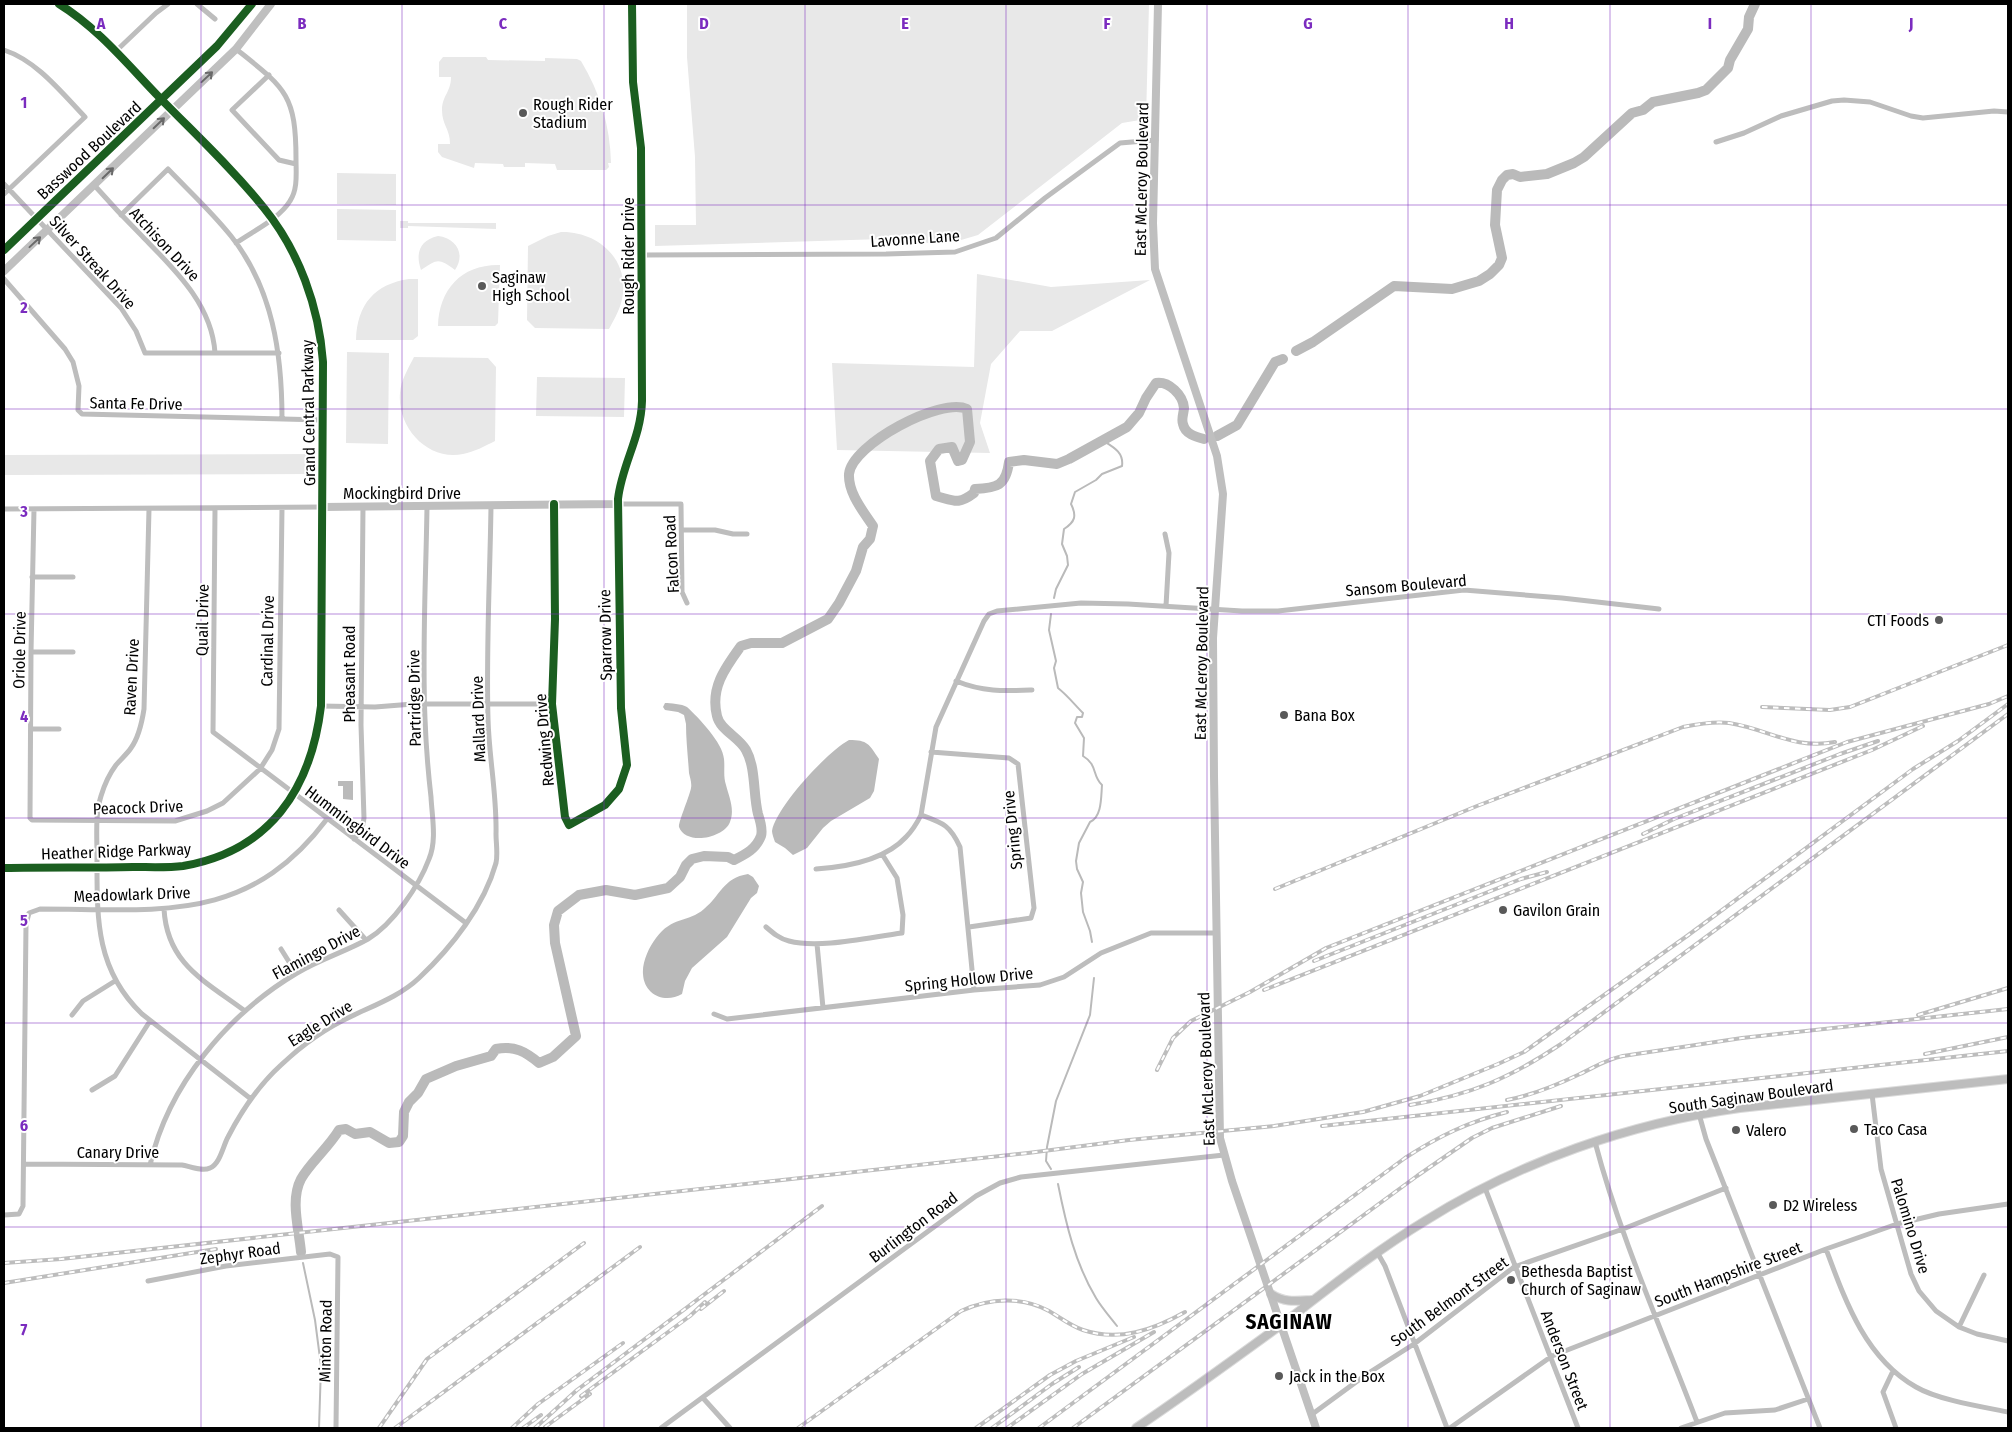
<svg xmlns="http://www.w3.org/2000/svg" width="2012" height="1432" font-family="'Fira Sans Condensed',sans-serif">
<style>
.green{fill:#e8e8e8}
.water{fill:#bababa}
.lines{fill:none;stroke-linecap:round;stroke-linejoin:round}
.stream{stroke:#bababa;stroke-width:2}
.river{stroke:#bababa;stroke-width:10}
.primary-casing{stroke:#dbdbdb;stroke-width:10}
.street{stroke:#bdbdbd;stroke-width:5}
.secondary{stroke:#bfbfbf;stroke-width:8}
.primary{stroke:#bdbdbd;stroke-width:8}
.rail-casing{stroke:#bdbdbd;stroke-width:4}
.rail{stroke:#fff;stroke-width:2;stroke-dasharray:5.5;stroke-linecap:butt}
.cycleway-casing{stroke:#fff;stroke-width:11}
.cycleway{stroke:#1b5e20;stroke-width:8}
.oneway{stroke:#696969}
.grid{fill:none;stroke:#7b2cbf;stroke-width:1;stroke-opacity:0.55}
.poi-dot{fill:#595959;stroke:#fff;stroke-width:2}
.labels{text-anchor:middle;stroke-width:4;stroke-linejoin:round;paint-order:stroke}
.poi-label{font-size:16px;fill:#000;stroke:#fff;text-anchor:start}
.street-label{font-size:16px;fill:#000;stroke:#fff}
.district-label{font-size:21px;font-weight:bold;letter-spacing:1px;fill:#000;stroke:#fff}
.grid-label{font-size:16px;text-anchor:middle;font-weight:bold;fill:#7b2cbf;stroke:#fff;stroke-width:4;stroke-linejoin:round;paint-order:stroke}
</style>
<rect width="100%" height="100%" fill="#fff"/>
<path class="green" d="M687 4H1149L1146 119 1122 123 978 235 951 243H883V239L655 246V225H696L695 157 687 57Z
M443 57H486L488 60 545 61V58L577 59 581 61C600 93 610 125 611 163H608L609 167 606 170H557L555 164 525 163V167H504L503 164 475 163 474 168 442 157 438 152V144H450C450 129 442 125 442 110 442 96 451 92 451 77H439V62Z
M337 173 396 174V205L337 204Z
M337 209 396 210V241L337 240Z
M400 221H408V223H496V229L408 226V228H400Z
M561 232C595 231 627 256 623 293 622 306 615 318 609 329L535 328 527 320 528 246 548 236Z
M438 236C456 238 466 254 455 270 438 258 438 259 421 270 415 253 420 240 438 236Z
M500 265 498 323 495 326H438C439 289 462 264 500 265Z
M977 274 1051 287 1150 280 1052 331H1020L991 364 980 423 990 453 837 450 832 363 974 367Z
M409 279H418V336L413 340H356C357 304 375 284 409 279Z
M347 352 389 353 388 444 346 443Z
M414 357 488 358 496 367 495 441C485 446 474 452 463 454 427 461 397 427 400 393 401 380 408 369 414 357Z
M537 377 625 378 624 417 536 416Z
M314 454V474L4 475V455Z"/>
<path class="water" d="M665 703C670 703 682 704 687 707 698 717 723 743 724 759 725 768 723 776 726 785 729 797 735 809 730 822 724 838 686 846 679 827 678 823 690 795 691 788 692 783 690 778 689 773 688 757 686 740 686 724L684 715 678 712 665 710 663 707Z
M849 740C868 740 869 744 879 759L874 791 870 798 831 821 823 828 807 848 793 855 785 848 775 842C774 839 772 834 772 831 776 807 828 751 849 740Z
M338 781H353V800L343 799V786H338Z
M748 874 753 877 759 886 757 893 751 898 727 937 692 968 685 981 682 994C665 1004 644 995 643 974 642 962 649 947 656 938 672 916 688 923 704 909 721 895 723 878 748 874Z"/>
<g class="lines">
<path class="stream" d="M1054 598 1056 589 1068 565 1067 556 1062 544 1064 529C1075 522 1077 516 1071 504L1075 492 1096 480 1102 474 1122 466C1124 452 1113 447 1102 440
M1051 614 1049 630 1056 661 1054 668 1058 688C1068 696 1074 704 1083 713L1082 717H1077L1075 723 1084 738 1083 756C1098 765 1092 776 1102 785 1101 797 1102 817 1090 822L1079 843 1076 861 1077 869 1083 882 1081 893 1083 912 1090 931 1092 942
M1051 1169 1046 1161 1047 1147 1056 1101 1090 1015 1094 978
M1058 1184C1066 1224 1075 1263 1096 1298 1102 1308 1110 1317 1117 1326
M303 1263 315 1320 321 1366 319 1428"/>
<path class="river" d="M1296 351 1313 342 1394 286 1452 289 1479 281 1490 274 1499 265 1502 258 1495 225 1497 190 1502 180 1507 175 1513 174 1520 177 1547 174 1574 163 1584 157 1632 113 1643 110 1653 102 1698 93 1706 90 1728 68 1730 60 1748 29 1749 17 1755 4
M1217 436 1237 425 1275 362 1283 359
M301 1252C299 1229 290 1200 301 1179 309 1164 329 1147 339 1130L346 1129 355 1134 370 1132 389 1143 399 1142 403 1136 404 1112 409 1102 418 1093 426 1079 456 1066 491 1056 496 1049C514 1045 526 1052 539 1063L553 1057 576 1036 555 943 554 925 558 911 579 895 606 890 635 895 668 888 680 877 686 865 692 859 704 856 728 857 734 860C746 854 756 849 761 836 763 829 760 820 758 814 753 794 756 768 746 750 739 737 720 730 717 716 710 688 725 668 741 646L751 643H782L828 619 839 603 856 571 863 547 870 539 873 526C863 511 848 493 849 474 852 444 941 397 967 409L970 442 962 460 958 461 952 447 939 449 930 461 936 496C955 501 958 505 974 493L975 489C997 488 1006 486 1009 462L1024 460 1057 464 1069 459 1127 427 1139 413 1146 398 1156 383C1169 381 1183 395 1184 408 1184 412 1181 419 1183 424 1185 434 1196 437 1204 439"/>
<defs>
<path id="primary" d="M1271 1294C1285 1303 1296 1301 1312 1300
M1136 1428C1185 1395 1233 1360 1281 1325 1328 1289 1374 1252 1425 1221 1519 1162 1630 1123 1740 1108L2008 1079"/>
</defs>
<use href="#primary" class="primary-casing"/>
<path class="street" d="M197 4 215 19
M236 49C285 88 296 94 296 159 296 173 298 189 290 201 279 219 253 231 236 243
M4 50C37 61 61 92 85 117L4 194
M115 52 156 13 168 4
M269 75 232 110 279 160 296 164
M1716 142 1744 133 1781 116 1832 101 1844 100 1870 102 1911 116 1923 118 1994 111 2008 112
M4 184 121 308 136 331 145 353H279
M95 186C110 203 126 220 142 236 174 269 212 304 215 353
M121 215 168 169C189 191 212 212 231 236 273 289 282 354 282 419
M641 255 886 254 955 252 996 238 1045 198 1120 143 1156 140
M4 279 65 349 73 362 79 386 78 410 82 414 323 420
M554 504 555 619 552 704 565 817 569 825 605 805 619 789 627 765 621 708 618 504H681L682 592 687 603
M4 509 323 507
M34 509 31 652 30 818 32 820 175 821 207 811 223 803 260 769 272 750 279 729 282 508
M149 509 144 709C142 722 139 737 131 748 127 754 121 759 116 765 110 773 104 786 101 796 95 815 97 836 97 856 97 917 95 969 142 1014L251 1099
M215 509 213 732 466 923
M682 530H715L733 534H747
M1165 534 1169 553 1166 606
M32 577H73
M31 652H73
M956 681C983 692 1004 691 1032 690
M321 706 375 707 413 704H552
M31 729H59
M931 752 1009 758 1018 764 1034 908 1031 918 969 927
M921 815C943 823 950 825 960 847L974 990
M354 839 362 829 364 818 361 725 363 506
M816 869C846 867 885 860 906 837 912 831 917 823 921 815L936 727 984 621 989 614 997 611 1081 603 1128 604 1242 611H1278L1464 590 1562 598 1659 609
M164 909C167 964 205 981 245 1011
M339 910 366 940
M766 927C773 933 780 939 789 941 820 949 870 937 902 933L903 915 897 878 882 854
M817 944 823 1008
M281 949 296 973
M714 1014 727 1019 974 990 1040 985 1064 977 1101 953 1151 933H1216
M72 1015 83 1001 115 981
M92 1090 115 1076 150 1021
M1872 1094 1881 1169 1911 1274 1919 1291 1936 1311 1959 1327 1977 1334 2008 1341
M1699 1114 1706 1139 1820 1428
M1595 1142C1620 1237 1662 1330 1697 1422
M24 1164 182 1165C189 1166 202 1172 210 1168 220 1164 223 1146 228 1137 242 1110 259 1085 281 1065 302 1045 326 1028 352 1016 375 1005 400 996 419 978 452 947 484 906 496 863 498 854 496 843 496 834 497 795 489 758 488 719 486 649 490 577 491 506
M150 1165C168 1085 228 1014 297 973 320 959 345 952 368 939 393 924 419 886 429 859 437 840 432 817 431 797 428 771 426 745 425 719 422 648 426 577 427 506
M1485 1188 1578 1428
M4 1215 19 1214 23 1206 26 924 29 913 40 909C159 909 247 925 327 819
M1826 1249C1845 1300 1865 1358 1916 1387 1938 1400 1983 1407 2008 1412
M1377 1252 1385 1266 1447 1428
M148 1281 226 1266 330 1254 338 1257 336 1428
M1959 1327 1984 1275
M1893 1371 1883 1392 1896 1428
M703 1398 730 1428
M1311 1415 1367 1374 1414 1344 1514 1267 1623 1229 1726 1188
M661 1428 976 1196 1000 1183 1021 1177 1224 1155
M1450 1428 1552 1356 1826 1249 1897 1224 1939 1214 2008 1204
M1681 1428 1725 1413 1775 1410 1808 1399"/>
<path class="secondary" d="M1158 4 1153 223 1155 269 1217 456 1223 494 1213 638 1214 776 1220 1138 1232 1181 1316 1428
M4 250 217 46 252 4
M4 271 236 49 271 4
M323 507 618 504 622 476 640 427 642 401 641 148 633 82 632 4
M4 868C47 867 90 868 133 867 149 867 167 868 183 866 270 851 311 789 321 706L323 362C319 307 299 251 264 208 232 168 194 133 159 97 128 65 98 28 59 4"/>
<use href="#primary" class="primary"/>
<defs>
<path id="rail" d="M1762 707 1830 710 1850 707 2008 645
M1643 834 1674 819 1840 754 1878 741
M1275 889 1477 806 1683 727C1698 724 1714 721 1729 723 1768 729 1794 750 1835 742
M1314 961 1521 879 1547 872
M1264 990 1872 750 1923 726
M1918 1015 2008 988
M1925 1054 2008 1037
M1157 1070 1173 1038 1191 1021 1250 992 1326 948 1847 742 1989 704 2008 696
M1507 1100C1533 1095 1557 1085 1580 1074 1595 1067 1607 1059 1623 1056L1742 1038 2008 1009
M1410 1105C1471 1095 1510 1078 1561 1044L2008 714
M1322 1126 2008 1051
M4 1263 61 1259 1028 1153 1129 1140 1274 1126 1363 1112 1420 1096 1498 1064 1524 1052 1552 1032 1687 936 1913 769 1958 741 2008 704
M4 1283 216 1249
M701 1309 724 1291
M581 1396 690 1316 705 1302
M545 1427 590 1394
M379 1428 427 1359 584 1243
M395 1428 640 1247
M512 1428 538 1404 623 1343
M523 1428 541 1415
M535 1428 577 1390 822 1206
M798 1428 961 1311C989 1298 1022 1296 1049 1311 1061 1318 1071 1326 1083 1330 1119 1342 1153 1330 1185 1312
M976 1428 1050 1375 1076 1361 1134 1337
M992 1428 1052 1384 1079 1367
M1007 1428 1082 1374 1154 1332
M1039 1428 1405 1158C1439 1136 1468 1122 1507 1112
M1073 1428 1417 1176 1472 1138 1492 1128 1561 1106"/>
</defs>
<use href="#rail" class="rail-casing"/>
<use href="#rail" class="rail"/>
<defs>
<path id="cycleway" d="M4 250 217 46 252 4
M554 504 555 619 552 704 565 817 569 825 605 805 619 789 627 765 621 708 618 499C622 464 641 438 642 401L641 148 633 82 632 4
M4 868C47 867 90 868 133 867 149 867 167 868 183 866 270 851 311 789 321 706L323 362C319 307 299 251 264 208 232 168 194 133 159 97 128 65 98 28 59 4"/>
</defs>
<use href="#cycleway" class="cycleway-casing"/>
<use href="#cycleway" class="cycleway"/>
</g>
<defs><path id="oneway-shaft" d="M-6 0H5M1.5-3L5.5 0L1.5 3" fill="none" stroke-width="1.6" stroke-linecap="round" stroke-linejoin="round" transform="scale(1.25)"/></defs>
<g class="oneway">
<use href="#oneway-shaft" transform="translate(207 77) rotate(-43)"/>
<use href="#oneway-shaft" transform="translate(159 123) rotate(-44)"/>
<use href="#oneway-shaft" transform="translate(108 173) rotate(-44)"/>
<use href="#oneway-shaft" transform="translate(35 242) rotate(-43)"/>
</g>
<path class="grid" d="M201 4V1428M402 4V1428M604 4V1428M805 4V1428M1006 4V1428M1207 4V1428M1408 4V1428M1610 4V1428M1811 4V1428M4 205H2008M4 409H2008M4 614H2008M4 818H2008M4 1023H2008M4 1227H2008"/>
<g class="poi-dot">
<circle cx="523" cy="113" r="5"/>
<circle cx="482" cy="286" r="5"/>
<circle cx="1939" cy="620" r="5"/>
<circle cx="1284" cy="715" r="5"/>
<circle cx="1503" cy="910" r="5"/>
<circle cx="1854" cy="1129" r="5"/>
<circle cx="1736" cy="1130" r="5"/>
<circle cx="1773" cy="1205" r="5"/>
<circle cx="1511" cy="1280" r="5"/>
<circle cx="1279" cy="1376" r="5"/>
</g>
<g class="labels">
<g class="poi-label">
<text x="533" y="110">Rough Rider<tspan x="533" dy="18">Stadium</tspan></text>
<text x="492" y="283">Saginaw<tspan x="492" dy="18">High School</tspan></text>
<text x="1929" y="626" text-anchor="end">CTI Foods</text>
<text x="1294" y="721">Bana Box</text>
<text x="1513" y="916">Gavilon Grain</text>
<text x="1864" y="1135">Taco Casa</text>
<text x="1746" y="1136">Valero</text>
<text x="1783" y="1211">D2 Wireless</text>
<text x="1521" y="1277">Bethesda Baptist<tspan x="1521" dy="18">Church of Saginaw</tspan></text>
<text x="1289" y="1382">Jack in the Box</text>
</g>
<g class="street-label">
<text transform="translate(89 150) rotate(-43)" y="6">Basswood Boulevard</text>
<text transform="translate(1141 179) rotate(-89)" y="6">East McLeroy Boulevard</text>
<text transform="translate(915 238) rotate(-4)" y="6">Lavonne Lane</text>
<text transform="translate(165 244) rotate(47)" y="6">Atchison Drive</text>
<text transform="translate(628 256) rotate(-90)" y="6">Rough Rider Drive</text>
<text transform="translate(93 262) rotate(48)" y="6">Silver Streak Drive</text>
<text transform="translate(136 403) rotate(1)" y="6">Santa Fe Drive</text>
<text transform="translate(308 413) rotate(-91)" y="6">Grand Central Parkway</text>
<text x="402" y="499">Mockingbird Drive</text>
<text transform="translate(671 554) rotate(-93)" y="6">Falcon Road</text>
<text transform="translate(1406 585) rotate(-5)" y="6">Sansom Boulevard</text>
<text transform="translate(202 620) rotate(-89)" y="6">Quail Drive</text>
<text transform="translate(605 635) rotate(-91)" y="6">Sparrow Drive</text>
<text transform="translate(267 641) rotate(-89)" y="6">Cardinal Drive</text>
<text transform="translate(19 650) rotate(-89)" y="6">Oriole Drive</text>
<text transform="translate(1201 663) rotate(-89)" y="6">East McLeroy Boulevard</text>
<text transform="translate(349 674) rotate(-90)" y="6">Pheasant Road</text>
<text transform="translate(131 677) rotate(-87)" y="6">Raven Drive</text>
<text transform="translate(414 698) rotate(-91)" y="6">Partridge Drive</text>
<text transform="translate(478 719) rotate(-92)" y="6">Mallard Drive</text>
<text transform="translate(544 740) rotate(-95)" y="6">Redwing Drive</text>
<text transform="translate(138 807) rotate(-2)" y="6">Peacock Drive</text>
<text transform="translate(358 827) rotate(37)" y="6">Hummingbird Drive</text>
<text transform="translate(1012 830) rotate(-96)" y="6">Spring Drive</text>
<text transform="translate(116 851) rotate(-2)" y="6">Heather Ridge Parkway</text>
<text transform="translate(132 894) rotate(-2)" y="6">Meadowlark Drive</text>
<text transform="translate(316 952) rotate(-28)" y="6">Flamingo Drive</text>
<text transform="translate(969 979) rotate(-6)" y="6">Spring Hollow Drive</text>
<text transform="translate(320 1023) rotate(-32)" y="6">Eagle Drive</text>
<text transform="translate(1206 1069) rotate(-92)" y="6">East McLeroy Boulevard</text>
<text transform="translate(1751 1096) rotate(-8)" y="6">South Saginaw Boulevard</text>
<text x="118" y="1158">Canary Drive</text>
<text transform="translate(1911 1226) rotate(73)" y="6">Palomino Drive</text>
<text transform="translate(913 1227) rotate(-37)" y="6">Burlington Road</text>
<text transform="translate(240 1253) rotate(-8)" y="6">Zephyr Road</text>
<text transform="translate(1728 1274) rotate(-21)" y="6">South Hampshire Street</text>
<text transform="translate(1449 1301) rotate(-36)" y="6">South Belmont Street</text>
<text transform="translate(325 1341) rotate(-89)" y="6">Minton Road</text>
<text transform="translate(1565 1360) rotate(69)" y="6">Anderson Street</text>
</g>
<g class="district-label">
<text x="1289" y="1329">SAGINAW</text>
</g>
</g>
<g class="grid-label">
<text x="101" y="29">A</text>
<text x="302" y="29">B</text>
<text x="503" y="29">C</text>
<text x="704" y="29">D</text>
<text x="905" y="29">E</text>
<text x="1107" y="29">F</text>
<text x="1308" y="29">G</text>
<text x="1509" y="29">H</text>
<text x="1710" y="29">I</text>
<text x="1911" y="29">J</text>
<text x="24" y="108">1</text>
<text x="24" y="313">2</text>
<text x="24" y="517">3</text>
<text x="24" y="722">4</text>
<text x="24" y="926">5</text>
<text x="24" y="1131">6</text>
<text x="24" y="1335">7</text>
</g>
<rect width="2012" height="1432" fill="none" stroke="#000000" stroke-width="10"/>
</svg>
